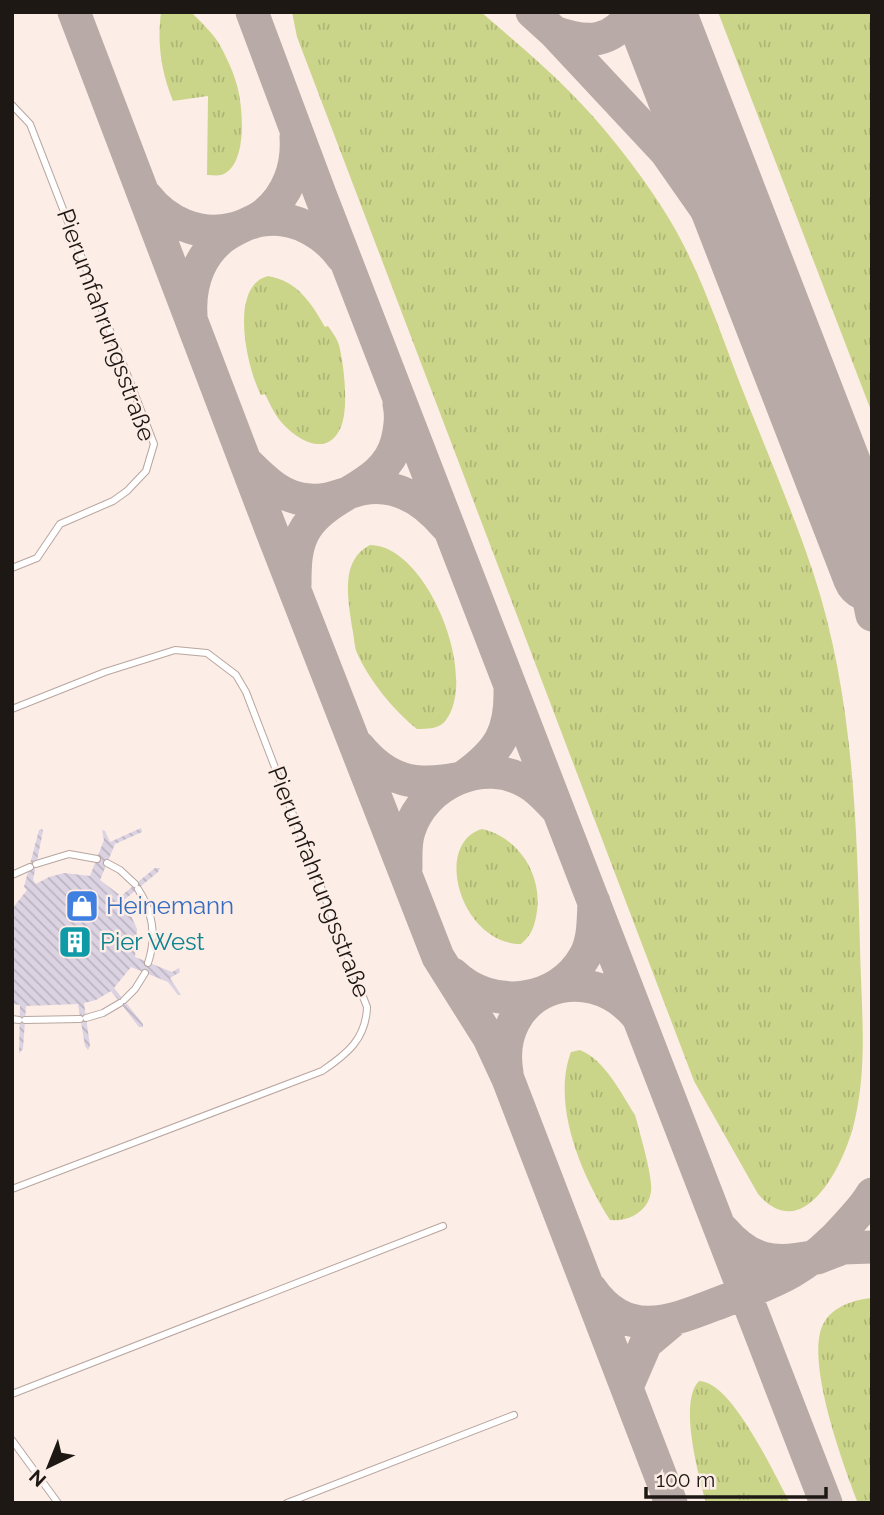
<svg xmlns="http://www.w3.org/2000/svg" width="884" height="1515" font-family="Raleway,sans-serif">
<style>
.grass{fill:url(#grass-tufts)}
.lines{fill:none;stroke-linecap:round;stroke-linejoin:round}
.taxiway{stroke:#b8aaa6;stroke-width:33}
.runway{stroke:#b8aaa6;stroke-width:80}
.building{fill:url(#building-back-hatch)}
.lane-casing{stroke:#b8a69f;stroke-width:8}
.lane{stroke:#fff;stroke-width:6}
.labels{text-anchor:middle;stroke-width:5;stroke-linejoin:round;paint-order:stroke}
.street-label{font-size:24px;fill:#1e1815;stroke:#fdede7}
.shop-label{font-size:24px;fill:#366cbe;stroke:#fdede7;text-anchor:start}
.culture-label{font-size:24px;fill:#0d838f;stroke:#fdede7;text-anchor:start}
</style>
<defs>
<pattern id="grass-tufts" width="24" height="20" patternUnits="userSpaceOnUse" patternTransform="scale(1.75)"><rect width="24" height="20" fill="#cbd58a"/><path d="M3 7l-1-3M5 7V3M7 7l1-3M15 17l-1-3M17 17v-4M19 17l1-3" fill="none" stroke="#aeb676"/></pattern>
<pattern id="building-back-hatch" width="6" height="6" patternUnits="userSpaceOnUse" patternTransform="scale(1.75)"><rect width="6" height="6" fill="#dbd2e2"/><path d="M-1 5l2 2M0 0l6 6M5-1l2 2" fill="none" stroke="#bcb4c1"/></pattern>
</defs>
<rect width="100%" height="100%" fill="#fdede7"/>
<path class="grass" d="M161 12H191C202 23 215 35 222 49 227 59 232 69 235 79 243 101 248 157 227 172 221 177 214 175 207 175L208 96 173 101C161 71 157 44 161 12Z
M292 12H481C511 38 541 63 569 91 604 126 636 167 663 209 698 263 718 327 741 386 765 448 792 509 813 572 853 693 857 822 860 947 861 1004 868 1063 855 1119 847 1159 805 1249 758 1194L694 1081 297 37Z
M718 12H872V413Z
M268 276C298 281 311 303 325 327L328 326C332 332 337 338 339 345 344 365 350 413 339 431 324 459 291 436 278 418 273 411 269 402 265 394L261 395C247 369 228 286 268 276Z
M370 545C427 545 479 676 446 720 440 729 427 729 417 729 394 711 369 680 357 653 354 646 354 635 352 627 348 599 340 560 370 545Z
M482 829C518 837 542 874 537 911 535 925 532 935 521 944 461 944 432 844 482 829Z
M580 1050C605 1060 621 1093 635 1115L637 1122C641 1138 653 1177 651 1192 648 1212 628 1222 610 1220 582 1176 551 1105 571 1052Z
M872 1298V1503H858C844 1467 802 1354 825 1321 834 1306 856 1299 872 1298Z
M699 1381C732 1381 775 1476 790 1503H706C699 1477 678 1402 699 1381Z"/>
<g class="lines">
<path class="taxiway" d="M74 12 269 524 438 957 489 1038 508 1079 671 1503
M252 12 320 194 826 1503
M532 12 554 32 666 152 715 222 797 378
M554 32C588 44 611 44 633 12
M146 196C166 222 199 237 232 229 242 227 252 221 263 220 294 215 325 233 342 257
M191 315C189 282 201 249 231 232 242 225 255 222 265 214 288 195 298 167 296 137
M247 463C265 481 283 499 310 500 329 502 344 493 362 489 396 482 425 501 446 526
M839 486 864 577 872 615
M295 585C295 566 295 545 306 528 330 491 385 488 397 441 400 429 402 417 399 404
M359 747C387 781 415 787 456 779
M466 775C499 751 511 732 510 690
M406 868C406 855 405 843 409 831 424 783 484 756 528 783 539 789 547 799 556 808
M453 974C491 1011 558 1005 585 956 594 939 593 921 594 902
M507 1073C493 991 586 954 638 1017
M723 1230C750 1261 773 1265 812 1257
M817 1258 843 1248 872 1247
M590 1288C628 1343 674 1320 724 1301 778 1281 810 1268 849 1223 857 1214 866 1205 872 1194
M627 1387 646 1343 671 1322"/>
<path class="runway" d="M655 12 872 572"/>
</g>
<path class="building" d="M141 828 142 832 115 844 100 880 121 896 155 868H160L158 872 124 900 137 929 135 957 172 972 179 968 180 972 170 978 181 995H178L168 982 131 967 114 988 143 1024V1027H139L111 991 96 1000 84 1003 90 1046 88 1050 85 1046 78 1004 26 1006 23 1049 19 1053 20 1005 12 1004V909L27 890 24 887 39 830 42 829 43 831 33 880 36 884 49 877 64 873 90 876 104 840 102 830 105 831 110 842Z"/>
<g class="lines">
<defs>
<path id="lane" d="M12 105 30 124 154 444 146 471 127 491 113 501 60 524 37 558 12 568
M12 709 105 672 175 650 207 653 236 675 246 692 367 1007C366 1039 347 1054 322 1071L12 1189
M107 863 120 870 135 884
M36 864 69 854 97 859
M12 875 30 867
M138 889C153 912 157 936 148 963
M124 1000 135 989 145 973
M86 1018 103 1013 120 1003
M12 1019 19 1020
M25 1020 80 1019
M12 1394 443 1226
M12 1440 58 1503
M287 1503 514 1415"/>
</defs>
<use href="#lane" class="lane-casing"/>
<use href="#lane" class="lane"/>
</g>
<defs>
<symbol id="shop-square" viewBox="-11 -11 22 22"><rect x="-9" y="-9" width="18" height="18" rx="4" fill="#3f7fe0" stroke="#fdede7"/><path d="M-5-2.5h2.3a2.7 3.5 0 0 1 5.4 0H5L5.5 6h-11ZM-1.5-2.5h3a1.5 2.3 0 0 0-3 0Z" fill="#fff"/></symbol>
<symbol id="building-square" viewBox="-11 -11 22 22"><rect x="-9" y="-9" width="18" height="18" rx="4" fill="#0f9aa8" stroke="#fdede7"/><path d="M-4-6H4V6H1V3H-1V6H-4ZM-2.5-4.3h1.7v1.8h-1.7ZM.8-4.3h1.7v1.8H.8ZM-2.5-1h1.7V.8h-1.7ZM.8-1h1.7V.8H.8Z" fill="#fff"/></symbol>
</defs>
<g fill-rule="evenodd">
<use href="#shop-square" x="63" y="887" width="38" height="38"/>
<use href="#building-square" x="56" y="923" width="38" height="38"/>
</g>
<g class="labels">
<g class="street-label">
<text transform="translate(106 325) rotate(70)" y="8">Pierumfahrungsstraße</text>
<text transform="translate(319 882) rotate(69)" y="8">Pierumfahrungsstraße</text>
</g>
<g class="shop-label">
<text x="106" y="914">Heinemann</text>
</g>
<g class="culture-label">
<text x="100" y="950">Pier West</text>
</g>
</g>
<rect width="884" height="1515" fill="none" stroke="#1e1815" stroke-width="28"/>
<g transform="translate(49 1466) rotate(223)" stroke="#fdede7" stroke-width="5" paint-order="stroke">
<path d="M0-5L12 26L0 18L-12 26Z" fill="#1e1815"/>
<text y="-10" font-size="19" font-weight="bold" text-anchor="middle" fill="#1e1815">N</text>
</g>
<path d="M646 1487v10h180v-10" fill="none" stroke="#1e1815" stroke-width="3.5"/>
<text x="656" y="1487" font-size="21" fill="#1e1815" stroke="#fdede7" stroke-width="5" paint-order="stroke">100 m</text>
</svg>
